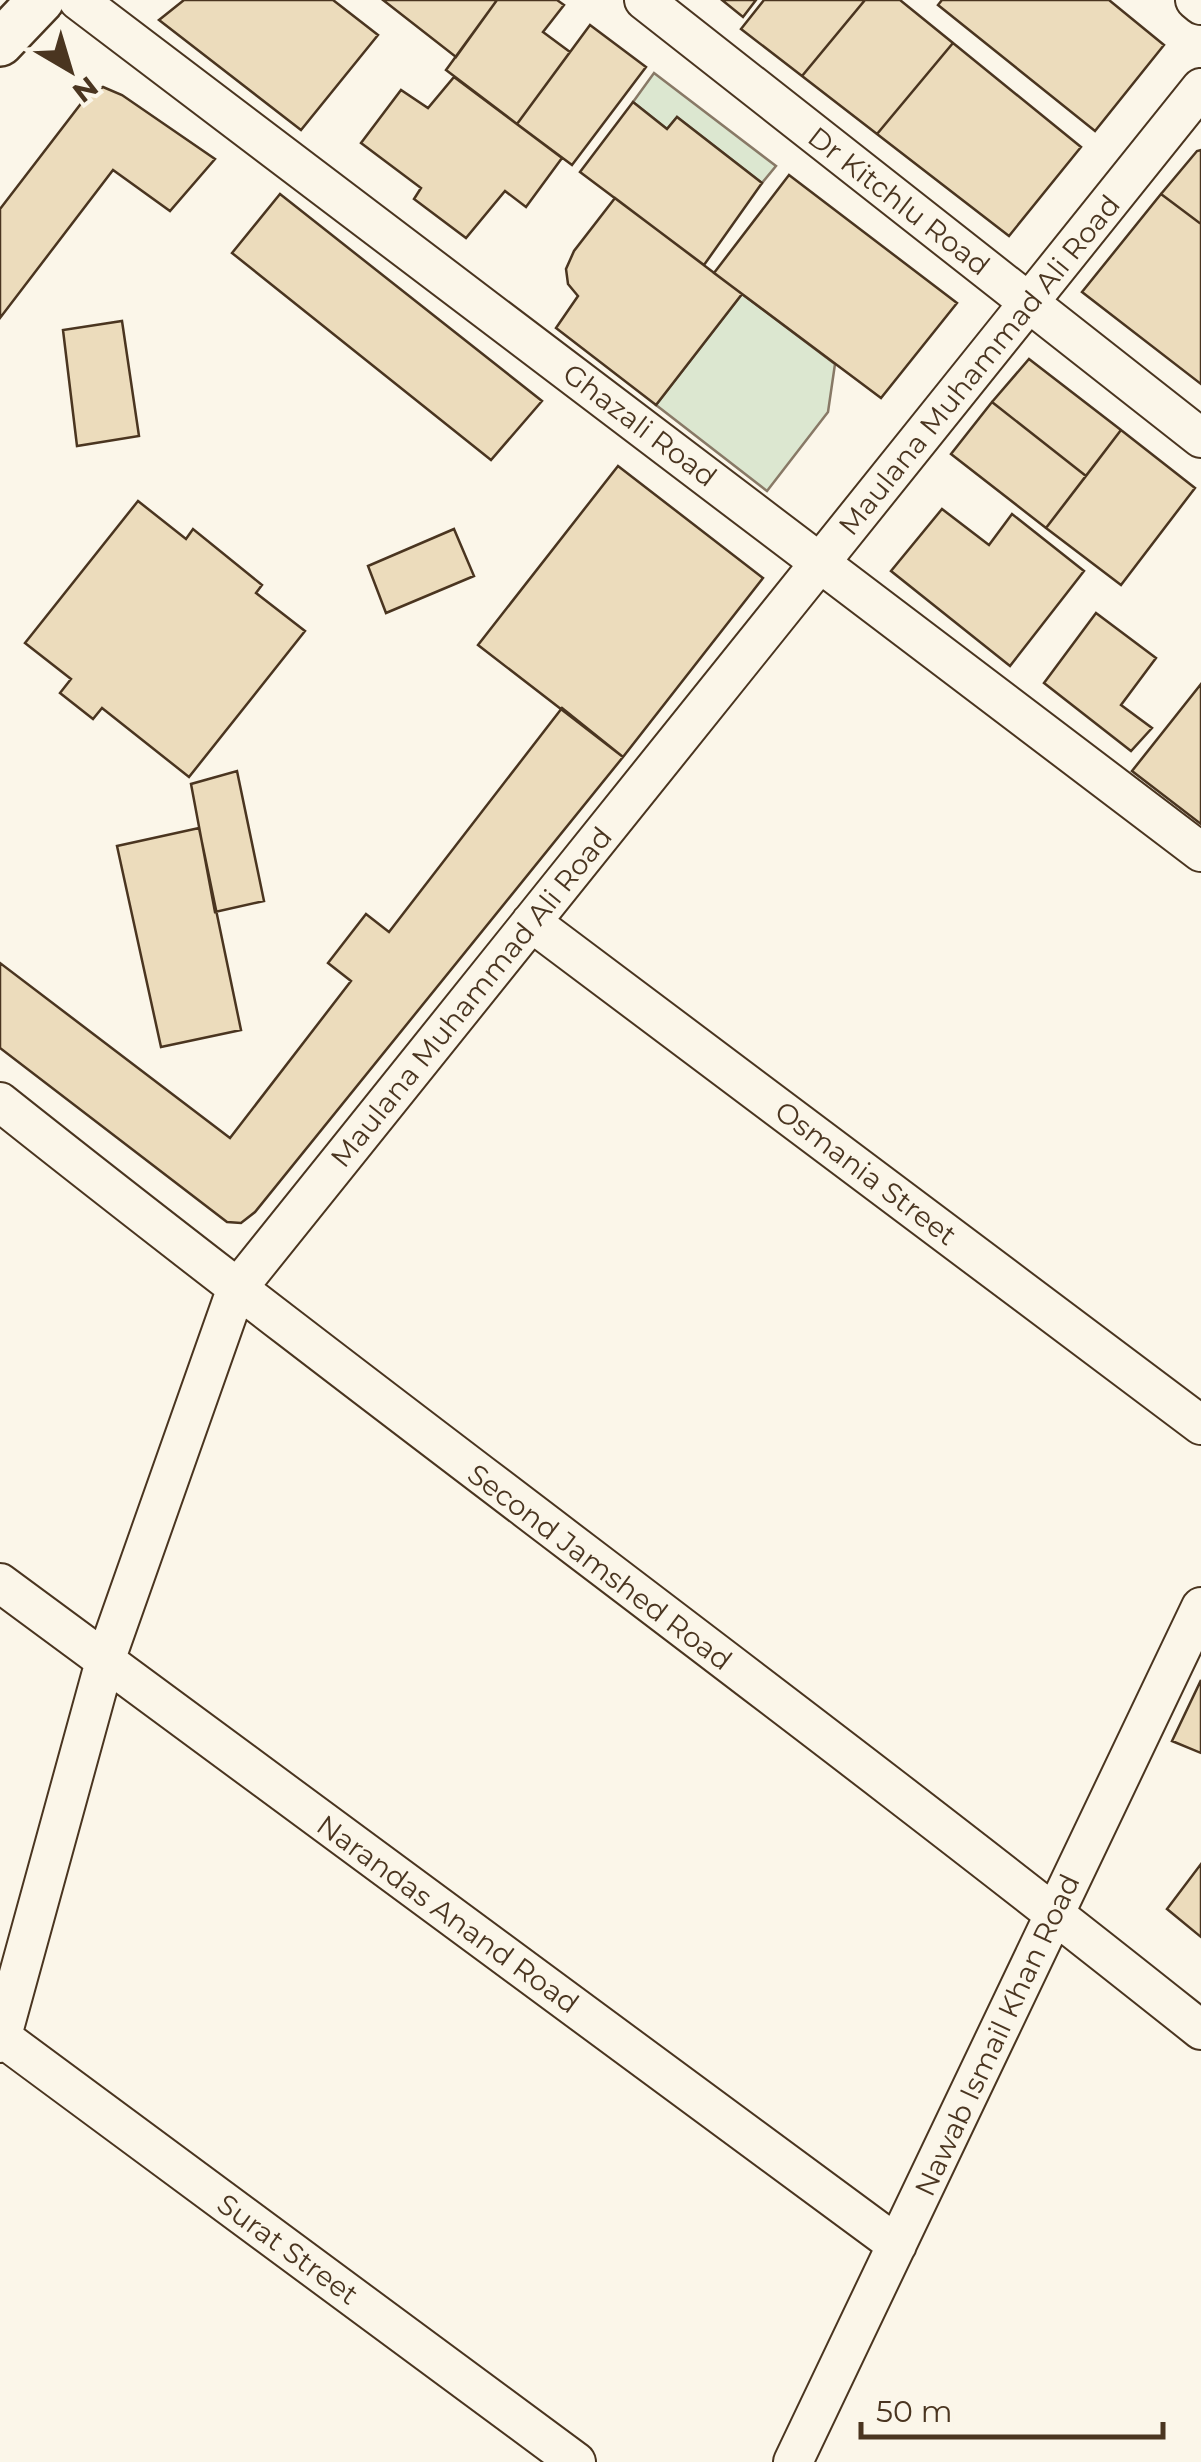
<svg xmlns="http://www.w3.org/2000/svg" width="1201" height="2462" font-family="Montserrat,sans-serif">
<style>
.green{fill:#dce7d0;stroke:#887966;stroke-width:2.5}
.building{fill:#ecdcbc;stroke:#4a3520;stroke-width:2.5}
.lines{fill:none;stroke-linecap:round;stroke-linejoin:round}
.minor-casing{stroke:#4a3520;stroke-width:42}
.tertiary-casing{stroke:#4a3520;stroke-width:50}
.minor{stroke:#fbf6e9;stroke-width:38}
.tertiary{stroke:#fbf6e9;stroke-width:45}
.labels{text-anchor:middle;stroke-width:8;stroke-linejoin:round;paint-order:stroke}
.street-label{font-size:28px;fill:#4a3520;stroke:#fbf6e9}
</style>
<rect width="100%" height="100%" fill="#fbf6e9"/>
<path class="green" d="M654 73 776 166 762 183 677 117 667 129 633 102Z
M742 294 835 364 828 412 767 491 656 405Z"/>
<path class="building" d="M184 0H333L378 35 301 130 159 20Z
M383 0H497L456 57Z
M497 0H557L564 5 543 32 570 52 517 124 446 70Z
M722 0H756L743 17Z
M764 0H865L802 76 741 29Z
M865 0H900L953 43 877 134 802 76Z
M942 0H1109L1164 45 1095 131 938 5Z
M590 25 646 67 572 165 517 124Z
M953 43 1081 147 1009 236 877 134Z
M454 77 562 158 526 207 505 191 466 238 414 199 421 188 361 143 401 90 428 108Z
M103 87 122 95 215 159 170 211 113 170 0 318V209L83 101Z
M633 102 667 129 677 117 762 183 704 265 580 172Z
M1201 150V224L1161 194 1197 151Z
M789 175 957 303 881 398 714 273Z
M280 194 542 401 491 460 232 253Z
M1161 194 1201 224V384L1082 292Z
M615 198 742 294 656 405 556 328 578 296 568 284 566 269 574 251Z
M122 321 139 436 77 446 63 330Z
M1029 359 1121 430 1086 476 992 402Z
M992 402 1086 476 1046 528 951 454Z
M1121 430 1195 488 1121 585 1046 528Z
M618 466 763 578 623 757 478 645Z
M138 501 186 539 193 529 262 585 256 593 305 631 189 777 102 708 93 719 60 693 71 679 25 643Z
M942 509 989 545 1012 514 1084 571 1010 666 891 571Z
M454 529 474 576 386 613 368 566Z
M1096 613 1156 658 1121 705 1152 728 1131 751 1044 683Z
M1201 684V824L1132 771Z
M562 708 623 757 255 1212 241 1223 227 1222 0 1048V963L230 1138 351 981 328 963 366 914 389 932Z
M237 771 264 901 215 912 191 784Z
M199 828 241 1030 161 1047 117 846Z
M1201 1680V1753L1172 1741Z
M1201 1864V1937L1167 1909Z"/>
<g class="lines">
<defs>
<path id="minor" d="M78 0 1201 852
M644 0 1201 438
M1195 0 1201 5
M531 922 1201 1425
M0 1102C396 1417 806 1714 1201 2030
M0 1583 897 2245
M0 2036 576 2462
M0 2043 105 1661 236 1290 1201 88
M793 2462 1201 1607"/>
<path id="tertiary" d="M0 43 41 0"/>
</defs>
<use href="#minor" class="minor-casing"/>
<use href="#tertiary" class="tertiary-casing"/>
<use href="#minor" class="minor"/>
<use href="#tertiary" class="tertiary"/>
</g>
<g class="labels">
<g class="street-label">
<text transform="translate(899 201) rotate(38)" y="10">Dr Kitchlu Road</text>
<text transform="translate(979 365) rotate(-51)" y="10">Maulana Muhammad Ali Road</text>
<text transform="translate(640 425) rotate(37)" y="10">Ghazali Road</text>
<text transform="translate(471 997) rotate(-51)" y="10">Maulana Muhammad Ali Road</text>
<text transform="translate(866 1173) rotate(37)" y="10">Osmania Street</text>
<text transform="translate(600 1567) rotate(37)" y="10">Second Jamshed Road</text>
<text transform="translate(448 1914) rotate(36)" y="10">Narandas Anand Road</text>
<text transform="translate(997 2035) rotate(-65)" y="10">Nawab Ismail Khan Road</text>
<text transform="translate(288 2249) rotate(36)" y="10">Surat Street</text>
</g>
</g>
<g transform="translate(70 70) rotate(142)" stroke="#fbf6e9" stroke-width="8" paint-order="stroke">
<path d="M0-8L18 38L0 25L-18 38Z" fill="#4a3520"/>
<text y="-15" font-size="28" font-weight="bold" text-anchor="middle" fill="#4a3520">N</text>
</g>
<path d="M861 2422v15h302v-15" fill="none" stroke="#4a3520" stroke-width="5"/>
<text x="876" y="2422" font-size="30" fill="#4a3520" stroke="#fbf6e9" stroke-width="8" paint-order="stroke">50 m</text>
</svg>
